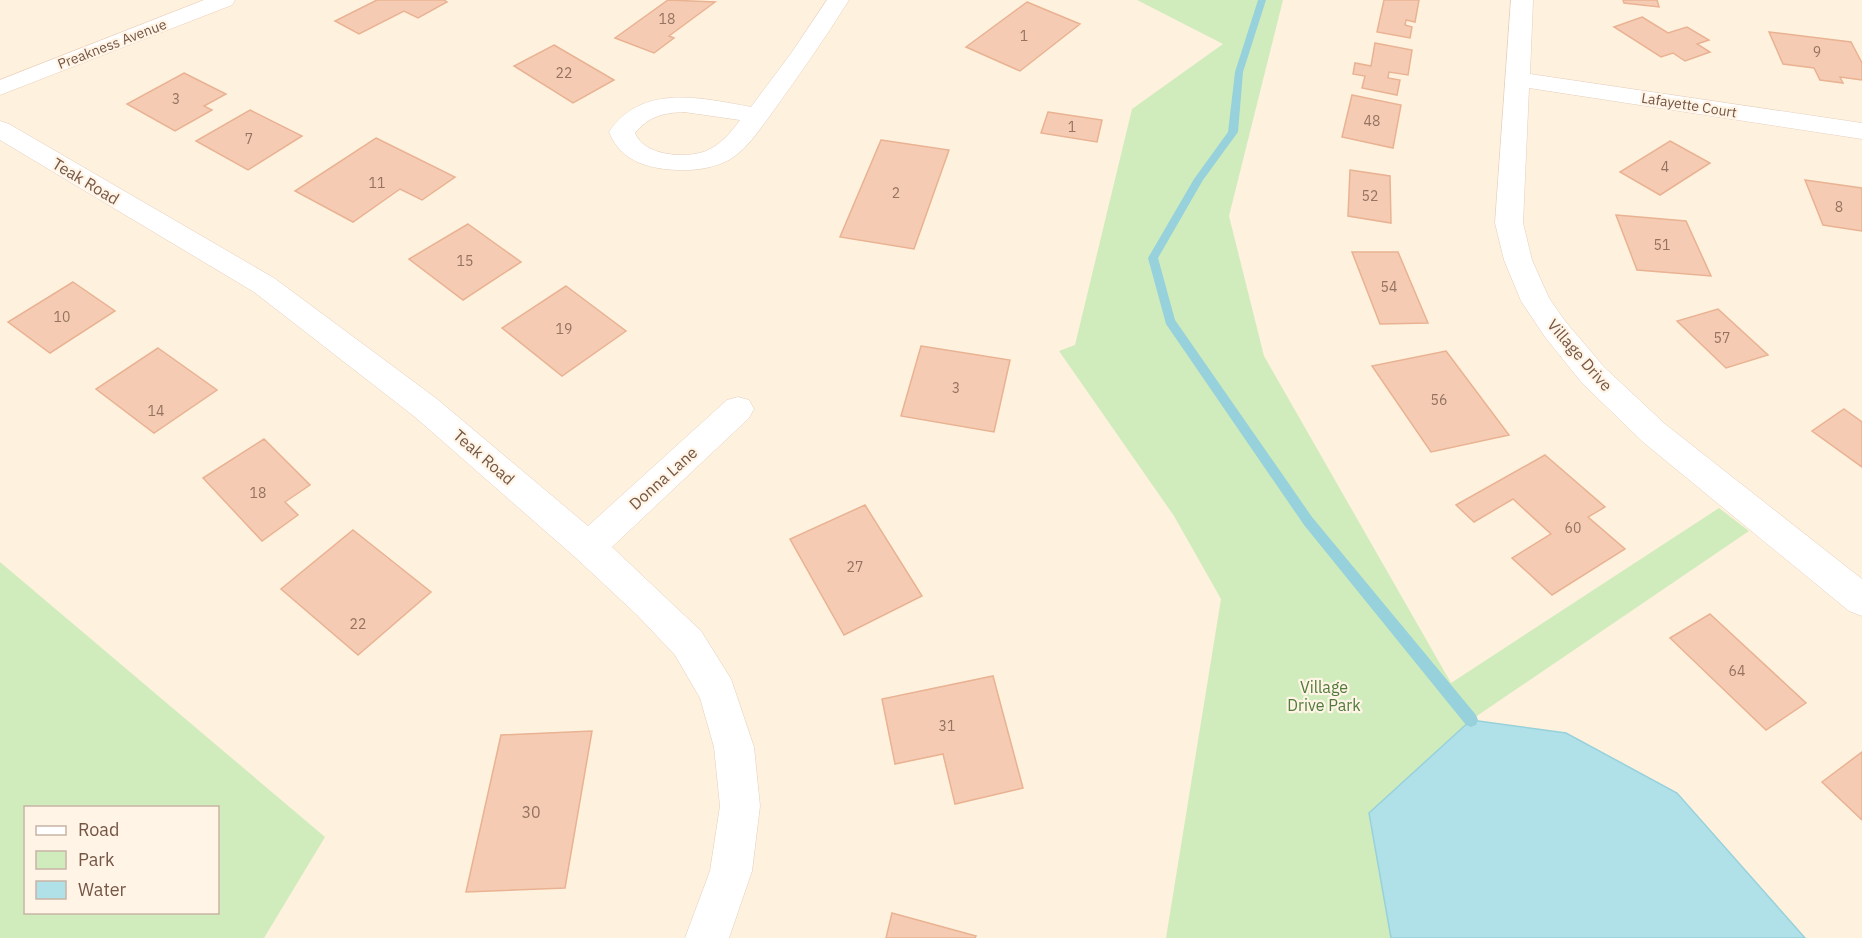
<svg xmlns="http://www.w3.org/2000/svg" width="1862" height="938" font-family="'IBM Plex Sans',sans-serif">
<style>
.green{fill:#d0ecbc;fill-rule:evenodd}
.water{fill:#b1e1e8;stroke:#97d1db;stroke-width:1.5}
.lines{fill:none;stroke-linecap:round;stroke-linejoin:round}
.stream{fill:#97d1db;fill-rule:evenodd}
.building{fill:#f5ccb3;stroke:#e9b292;stroke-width:1.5}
.minor-casing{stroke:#e4cebc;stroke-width:1}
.secondary-casing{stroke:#eacfb9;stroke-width:1}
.minor{fill:#fff;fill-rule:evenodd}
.secondary{fill:#fff;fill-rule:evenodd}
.labels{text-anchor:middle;stroke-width:4.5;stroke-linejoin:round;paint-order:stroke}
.number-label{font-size:14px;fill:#957360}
.far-street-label{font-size:14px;fill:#755544;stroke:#fff4e5}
.street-label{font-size:16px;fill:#755544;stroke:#fff4e5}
.park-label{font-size:16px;fill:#507c3b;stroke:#fff4e5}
.near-number-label{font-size:16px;fill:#957360}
</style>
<rect width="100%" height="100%" fill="#fef1de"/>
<path class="green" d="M1137 0H1283L1229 216 1264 356 1451 683 1719 508 1749 531 1471 720 1369 813 1391 938H1166L1221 599 1174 516 1059 351 1075 345 1132 109 1223 44Z
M0 562 325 837 264 938H0ZM26 808H218V912H26Z"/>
<path class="water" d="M1471 720 1566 733 1677 793 1805 938H1391L1369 813Z"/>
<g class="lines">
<path class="stream" d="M1258 0H1266L1243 72 1238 132 1203 180 1158 258 1175 320 1312 517 1476 715 1478 720 1476 725 1471 727 1466 725 1304 525 1166 324 1148 258 1194 179 1228 132 1235 72Z"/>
</g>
<path class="building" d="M377 0H444L447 2 418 18 404 11 359 34 335 21Z
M668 0 715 2 669 36 674 38 654 53 615 38Z
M1384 0H1419L1415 22 1406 20 1405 25 1412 27 1410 38 1377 32Z
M1623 0H1657L1659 7 1624 3Z
M1027 2 1080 24 1020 71 966 47Z
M1642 17 1668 33 1687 27 1709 40 1697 44 1710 52 1685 61 1673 53 1661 57 1614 27Z
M1769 32 1851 42 1862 63V80L1840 77 1843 83 1820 80 1814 68 1783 64Z
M1375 43 1412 50 1408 75 1389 72 1388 78 1400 80 1397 95 1362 88 1365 76 1353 74 1355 63 1371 66Z
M554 45 614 80 573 103 514 66Z
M184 73 226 94 204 106 212 110 175 131 127 104Z
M1352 95 1401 105 1393 148 1342 137Z
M250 110 302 136 248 170 196 141Z
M1048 112 1102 120 1097 142 1041 133Z
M376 138 455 177 422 200 400 189 353 222 295 191Z
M881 140 949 150 914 249 840 237Z
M1670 141 1710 163 1660 195 1620 172Z
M1350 170 1390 176 1391 223 1348 216Z
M1805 180 1862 188V231L1823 225Z
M1616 215 1686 221 1711 276 1637 270Z
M468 224 521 262 463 300 409 259Z
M1352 252H1398L1428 323 1380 324Z
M73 282 115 311 50 353 8 322Z
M566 286 626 331 562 376 502 328Z
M1718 309 1768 355 1726 368 1677 321Z
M921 346 1010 360 994 432 901 416Z
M158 348 217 390 154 433 96 389Z
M1446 351 1509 435 1431 452 1372 366Z
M1844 409 1862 422V467L1812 431Z
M264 439 310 485 285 502 298 515 262 541 203 478Z
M1545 455 1605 507 1588 517 1625 549 1552 595 1512 558 1551 534 1513 499 1474 522 1456 505Z
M865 505 922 596 844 635 790 539Z
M353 530 431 592 358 655 281 589Z
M1710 614 1806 703 1766 730 1670 638Z
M993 676 1023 788 955 804 943 754 895 764 882 699Z
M592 731 565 888 466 892 501 735Z
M1862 752V820L1822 782Z
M892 913 976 936 975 938H886Z"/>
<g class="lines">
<defs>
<path id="minor" d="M827 0H849C824 40 797 78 769 117 758 132 746 150 729 160 708 171 681 172 658 168 635 164 618 154 609 132 642 83 702 98 751 107L792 52ZM684 112 740 120C731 133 720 145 706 151 685 159 644 156 635 133 649 116 663 113 684 112Z
M1511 0H1533L1530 74 1862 123V139L1529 88 1523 223 1532 260 1549 298 1565 321 1604 367 1665 424 1862 579V616L1849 611 1643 442 1582 383 1545 337 1521 301 1504 260 1495 223Z
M0 121 9 124 274 278 437 399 588 526 727 400 738 397 749 400 754 409 749 418 612 547 701 631 731 679 754 747 760 806 752 871 729 938H685L710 871 720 806 714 747 700 698 675 655 637 615 576 558 415 417 254 292 0 140Z"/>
<path id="secondary" d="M204 0H235L232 5 0 95V80Z"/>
</defs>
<use href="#minor" class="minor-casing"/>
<use href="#secondary" class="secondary-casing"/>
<use href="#minor" class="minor"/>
<use href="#secondary" class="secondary"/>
</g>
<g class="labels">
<g class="number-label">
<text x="667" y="24">18</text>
<text x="1024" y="41">1</text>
<text x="1817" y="57">9</text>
<text x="564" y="78">22</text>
<text x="176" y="104">3</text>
<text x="1372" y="126">48</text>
<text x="1072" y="132">1</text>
<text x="249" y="144">7</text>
<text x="1665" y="172">4</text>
<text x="377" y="188">11</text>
<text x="896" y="198">2</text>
<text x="1370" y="201">52</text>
<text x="1839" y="212">8</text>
<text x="1662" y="250">51</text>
<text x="465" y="266">15</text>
<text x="1389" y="292">54</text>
<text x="62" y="322">10</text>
<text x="564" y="334">19</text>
<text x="1722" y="343">57</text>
<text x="956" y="393">3</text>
<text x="1439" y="405">56</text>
<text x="156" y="416">14</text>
<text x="258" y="498">18</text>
<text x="1573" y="533">60</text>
<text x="855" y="572">27</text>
<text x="358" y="629">22</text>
<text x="1737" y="676">64</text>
<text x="947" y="731">31</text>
</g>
<g class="far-street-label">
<text transform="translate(112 44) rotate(-21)" y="5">Preakness Avenue</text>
<text transform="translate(1689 105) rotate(9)" y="5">Lafayette Court</text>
</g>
<g class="street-label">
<text transform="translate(86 181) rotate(31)" y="6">Teak Road</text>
<text transform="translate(1580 355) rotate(49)" y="6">Village Drive</text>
<text transform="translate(484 457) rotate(41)" y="6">Teak Road</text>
<text transform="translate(663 478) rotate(-42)" y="6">Donna Lane</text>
</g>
<g class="park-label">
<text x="1324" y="693">Village<tspan x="1324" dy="18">Drive Park</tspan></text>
</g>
<g class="near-number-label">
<text x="531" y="818">30</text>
</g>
</g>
<rect x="24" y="806" width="195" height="108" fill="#fff4e5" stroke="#c8b4a5" stroke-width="1.5"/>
<rect x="36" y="826" width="30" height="9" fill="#ffffff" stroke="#c8b4a5" stroke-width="1.5"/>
<text x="78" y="836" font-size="18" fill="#755544">Road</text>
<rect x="36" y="851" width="30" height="18" fill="#d0ecbc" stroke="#c8b4a5" stroke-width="1.5"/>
<text x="78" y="866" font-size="18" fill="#755544">Park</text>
<rect x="36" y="881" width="30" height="18" fill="#b1e1e8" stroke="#c8b4a5" stroke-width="1.5"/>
<text x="78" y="896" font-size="18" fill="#755544">Water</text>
</svg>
